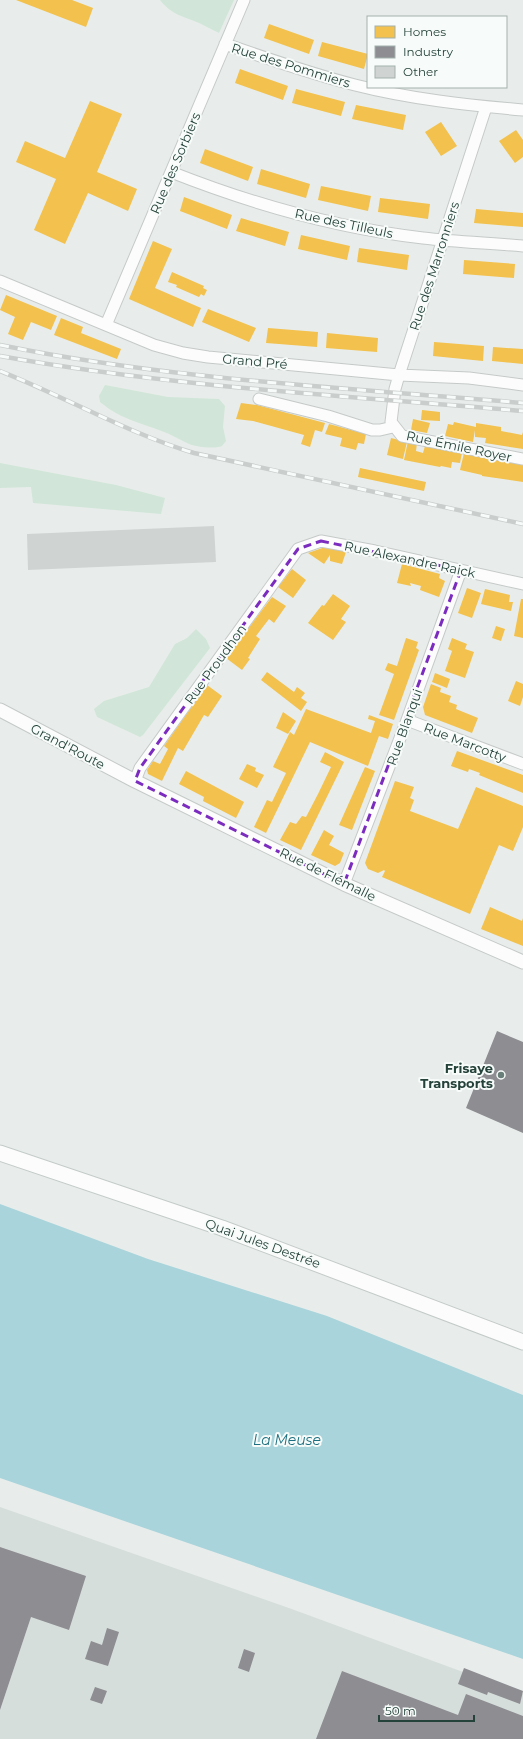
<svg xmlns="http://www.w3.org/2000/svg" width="523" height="1739" font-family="Montserrat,sans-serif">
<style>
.built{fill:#d6dedb}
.green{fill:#d1e6d8}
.water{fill:#a9d4db}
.homes{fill:#f2c14e}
.industry{fill:#8d8d92}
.building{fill:#cfd4d2}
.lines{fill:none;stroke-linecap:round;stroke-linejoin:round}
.minor-casing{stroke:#c5cac8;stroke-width:13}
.tertiary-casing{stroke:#c5cac8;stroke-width:15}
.secondary-casing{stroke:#c3cbc8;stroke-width:17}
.minor{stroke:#fcfcfc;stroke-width:11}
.tertiary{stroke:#fcfcfc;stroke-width:13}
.secondary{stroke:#fcfcfc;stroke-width:15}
.rail-casing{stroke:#c9cdcc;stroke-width:4.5}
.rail{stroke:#f7fbf9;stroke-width:3;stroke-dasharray:9;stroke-linecap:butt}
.marked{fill:none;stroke:#7b2cbf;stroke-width:3;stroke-dasharray:8 5;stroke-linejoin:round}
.poi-dot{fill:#697e78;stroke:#f7fbf9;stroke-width:1.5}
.labels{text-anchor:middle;stroke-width:4;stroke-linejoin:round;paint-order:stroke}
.street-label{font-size:13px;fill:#24423a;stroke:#f7fbf9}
.poi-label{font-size:13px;font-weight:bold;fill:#24423a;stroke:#f7fbf9;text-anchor:end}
.water-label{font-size:14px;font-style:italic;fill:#1c6f80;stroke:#f7fbf9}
</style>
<rect width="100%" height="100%" fill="#e8edeb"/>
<path class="built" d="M0 1507 289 1608 523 1694V1739H0Z"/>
<path class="green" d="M160 0H234L219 33C212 30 206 26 199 23 182 16 172 15 160 0Z
M105 385 168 397 219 399 225 406 223 427 226 441 222 446C213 449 197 447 189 444 182 441 176 437 169 434 143 423 123 421 100 402L99 396Z
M0 463 116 485 165 498 161 514 33 503 31 487 0 488Z
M196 629 206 639 210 648 143 735 140 737 97 717 94 709 104 701 149 687 175 644 187 638Z"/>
<path class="water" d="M0 1204 148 1259 327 1316 523 1395V1659L0 1478Z"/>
<path class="homes" d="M16 0H72L93 8 86 27Z
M269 24 314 40 309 54 264 38Z
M322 42 368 54 364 69 318 56Z
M240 69 288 86 283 100 235 83Z
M296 89 345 102 341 116 292 103Z
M90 101 122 114 97 172 137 189 128 211 88 193 65 244 34 230 56 179 16 162 25 141 65 158Z
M356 105 406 115 403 130 352 119Z
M441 122 457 146 441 156 425 132Z
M516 130 523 140V157L515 163 499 141Z
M205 149 253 167 248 181 200 163Z
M261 169 310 184 306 198 257 184Z
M321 186 371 196 368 211 318 200Z
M184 197 232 215 227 229 180 211Z
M380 198 430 204 428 219 378 212Z
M476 209 523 213V227L474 223Z
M241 218 289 232 285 246 236 231Z
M301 235 350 246 347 260 298 249Z
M153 241 172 249 155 288 201 308 193 327 129 299Z
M359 248 409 255 407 270 357 262Z
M464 260 515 264 514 278 463 274Z
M172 272 204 286 203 288 207 290 204 296 201 294 199 297 176 287 177 285 168 282Z
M6 295 57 316 51 330 31 322 23 340 8 334 15 317 0 310Z
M208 309 256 328 249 342 202 322Z
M61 318 83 327 81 333 121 349 117 359 54 335Z
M268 328 318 332 317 347 266 343Z
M327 333 378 338 377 352 326 348Z
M434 342 484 346 483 361 433 356Z
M493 347 523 349V364L492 361Z
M241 403 257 405 325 423 322 432 315 430 310 447 301 444 304 435 253 421 236 419Z
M422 410 440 412V421L421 420Z
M413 419 430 423 427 433 411 430Z
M454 422 476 427V423L501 427V431L522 435 523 432V449L485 443 486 438 475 437V430L473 442 445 436 448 424 453 425Z
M329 424 366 434 364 444 358 443 356 450 340 446 342 438 325 434Z
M391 438 407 442 403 459 387 455Z
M408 441 417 443 416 451 423 453 425 446 462 453 460 463 452 462 451 468 441 466 440 467 404 460Z
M464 453 523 464V482L482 476V475L460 470Z
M360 468 426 482 424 491 358 477Z
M325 547 346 552 342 564 330 561V555L324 564 308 553Z
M402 564 440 574 439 578 445 581 439 597 420 590 421 586 410 583 411 586 397 583Z
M292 569 306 580 293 598 278 587Z
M467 588 481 593 472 618 458 613Z
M485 589 510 595 509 602H513L511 611 481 604Z
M333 594 350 606 341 619 346 622 333 640 308 623 322 605 324 606Z
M272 597 286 606 274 623 269 619 256 636 260 639 248 658 250 659 242 670 226 658Z
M521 599H523V638L514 636Z
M496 626 505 629 501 641 492 638Z
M406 638 418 642 416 648 419 650 394 720 379 715 394 674 385 670 388 663 397 666Z
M452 638 467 644 465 649 474 652 465 678 445 671 452 651 448 649Z
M267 672 294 692 297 687 305 693 301 698 307 702 301 711 261 680Z
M435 673 450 679 447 688 432 682Z
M516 681 523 684V697L520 706 508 701Z
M431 684 441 688 440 692 451 696 449 702 457 705 456 709 478 718 472 733 425 715 423 707Z
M207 685 222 696 208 717 204 715 183 751 178 748 162 781 148 774 147 770 153 761 160 764 168 749 164 746Z
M306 709 371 733 375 721 368 719 369 715 393 724 388 739 379 736 368 766 310 742 266 833 254 827 267 800 272 802 286 773 273 767 290 732 294 735Z
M283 712 296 721 288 734 276 728Z
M457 751 523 775V793L479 775 480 773 469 769 468 772 451 766Z
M325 752 344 762 301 850 280 840 290 822 296 824 302 816 306 817 318 794 331 767 320 762Z
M247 764 256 768 255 771 264 775 257 788 239 779Z
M365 767 375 771 352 830 339 825Z
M186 771 244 802 236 818 203 801 204 797 179 784Z
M395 781 414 787 410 798 414 800 410 811 458 829 476 787 523 806V827L513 851 499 845 470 914 382 877 385 871 384 870 378 873 368 869 365 863Z
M324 830 334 836 329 845 344 853 340 863 335 866 311 855Z
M490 907 522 921 523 918V946L481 929Z"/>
<path class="industry" d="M497 1031 523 1042V1133L466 1108Z
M0 1547 86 1576 69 1630 31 1617 0 1710Z
M107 1628 119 1632 108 1666 85 1659 91 1641 102 1645Z
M244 1649 255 1653 249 1672 238 1668Z
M464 1668 523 1691 520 1704 488 1692 487 1695 458 1684Z
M342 1671 458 1715 466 1694 523 1716V1739H316Z
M95 1687 107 1691 102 1704 90 1700Z"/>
<path class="building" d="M214 526 216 562 28 570 27 534Z"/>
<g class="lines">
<defs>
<path id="minor" d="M225 44C268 59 311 74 355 85 410 99 467 105 523 110
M486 107 399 375 395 389 391 422 402 436 523 459
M171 172C252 204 336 228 423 238 456 242 490 243 523 246
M0 281 154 345 183 353 208 357 399 375 469 378 523 385
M106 325 244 0
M259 399 328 416 372 430H380L393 427
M407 720 523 764
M135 781 140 768 298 549 321 541 375 551 523 584
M344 884 407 720 461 570"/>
<path id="tertiary" d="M0 710 135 781 344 884 523 962"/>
<path id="secondary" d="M0 1153 222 1228 523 1342"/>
</defs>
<use href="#minor" class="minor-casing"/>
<use href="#tertiary" class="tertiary-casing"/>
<use href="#secondary" class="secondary-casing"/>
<use href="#minor" class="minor"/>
<use href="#tertiary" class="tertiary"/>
<use href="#secondary" class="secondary"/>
<defs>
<path id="rail" d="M0 345C172 380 348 388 523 403
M0 356C172 387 349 396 523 411
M0 371C66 397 127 433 194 453L523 524"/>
</defs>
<use href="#rail" class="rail-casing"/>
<use href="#rail" class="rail"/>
</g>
<path class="marked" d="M321 541 461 570 344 884 135 781 140 768 298 549Z"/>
<circle class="poi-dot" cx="501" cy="1075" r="4"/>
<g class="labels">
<g class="street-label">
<text transform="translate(291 65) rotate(17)" y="5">Rue des Pommiers</text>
<text transform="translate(175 163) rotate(-67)" y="5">Rue des Sorbiers</text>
<text transform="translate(344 223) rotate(12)" y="5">Rue des Tilleuls</text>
<text transform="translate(434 266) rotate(-72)" y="5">Rue des Marronniers</text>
<text transform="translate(255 361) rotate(5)" y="5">Grand Pré</text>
<text transform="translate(459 446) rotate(12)" y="5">Rue Émile Royer</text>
<text transform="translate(410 559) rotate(12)" y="5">Rue Alexandre Raick</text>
<text transform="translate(215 664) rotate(-54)" y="5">Rue Proudhon</text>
<text transform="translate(404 727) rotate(-70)" y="5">Rue Blanqui</text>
<text transform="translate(465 742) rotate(21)" y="5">Rue Marcotty</text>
<text transform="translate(68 746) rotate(28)" y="5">Grand'Route</text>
<text transform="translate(328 874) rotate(26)" y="5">Rue de Flémalle</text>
<text transform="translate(263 1243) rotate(20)" y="5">Quai Jules Destrée</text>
</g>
<g class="poi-label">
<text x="493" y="1073">Frisaye<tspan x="493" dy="15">Transports</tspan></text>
</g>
<g class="water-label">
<text x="287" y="1445">La Meuse</text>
</g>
</g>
<rect x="367" y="16" width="140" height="72" fill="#f7fbf9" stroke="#a3b1ad"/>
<rect x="375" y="26" width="20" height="12" fill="#f2c14e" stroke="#a3b1ad"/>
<text x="403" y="36" font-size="12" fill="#24423a">Homes</text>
<rect x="375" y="46" width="20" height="12" fill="#8d8d92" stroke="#a3b1ad"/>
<text x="403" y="56" font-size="12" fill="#24423a">Industry</text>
<rect x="375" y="66" width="20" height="12" fill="#cfd4d2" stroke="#a3b1ad"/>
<text x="403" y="76" font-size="12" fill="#24423a">Other</text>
<path d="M379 1715v6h95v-6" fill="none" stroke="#24423a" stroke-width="2"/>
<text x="385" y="1715" font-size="12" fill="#24423a" stroke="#f7fbf9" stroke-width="3" paint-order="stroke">50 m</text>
</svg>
